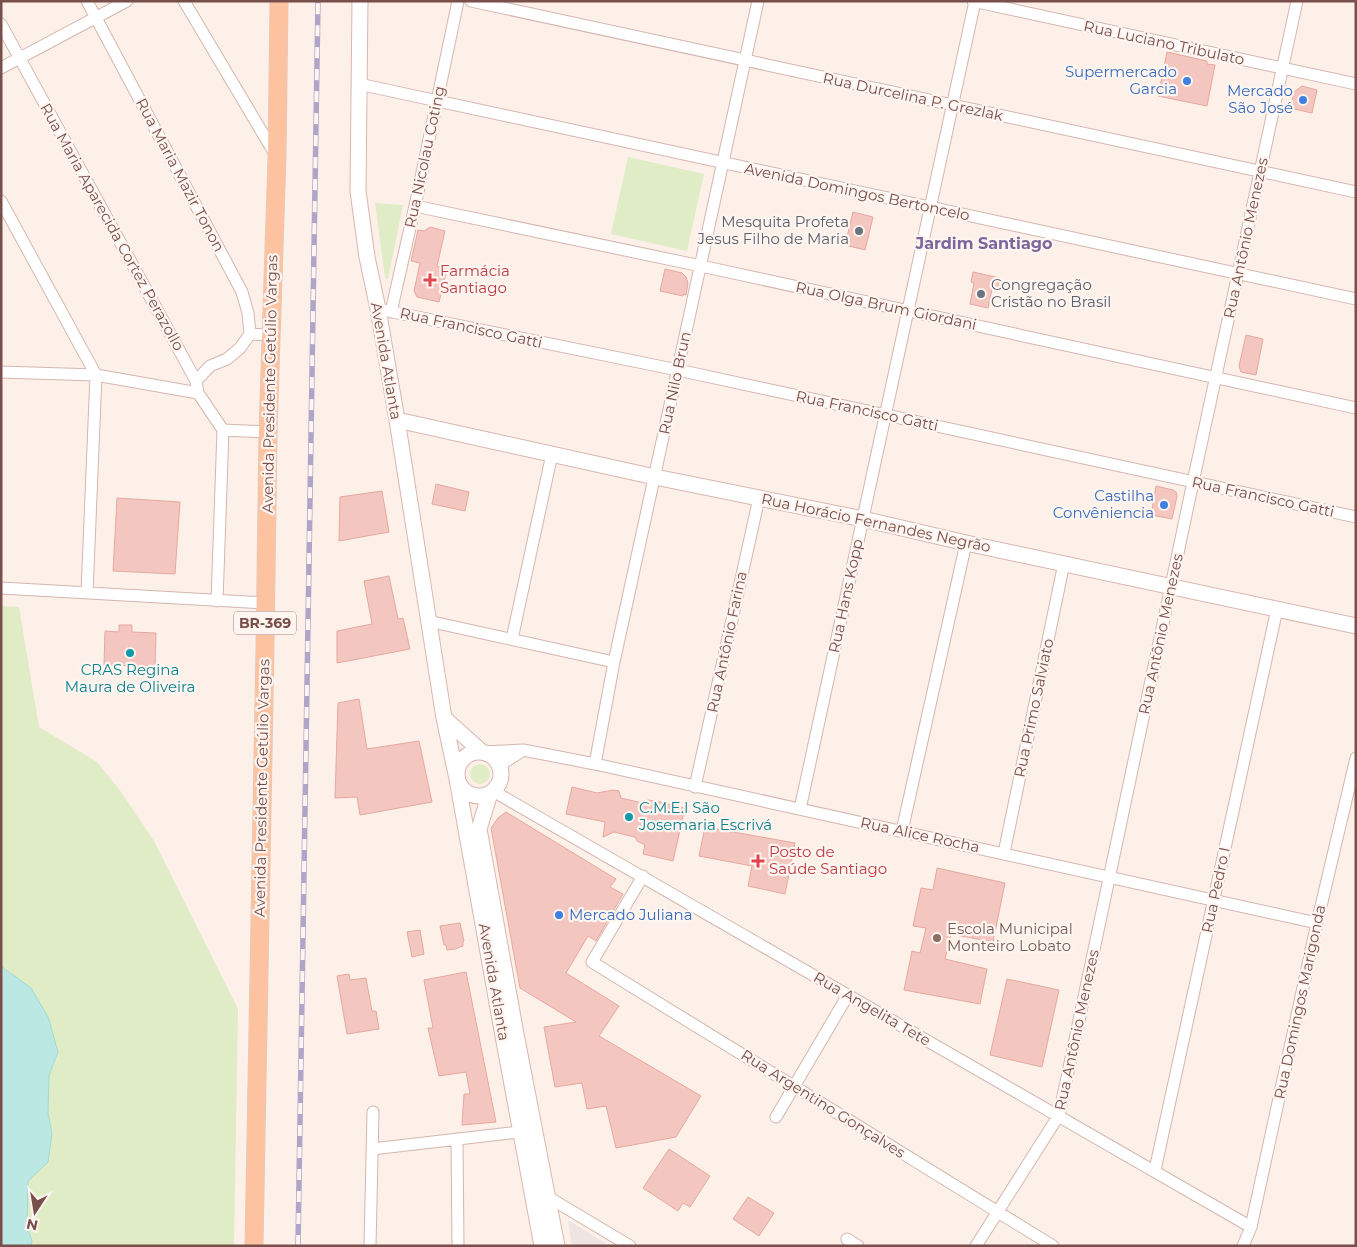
<svg xmlns="http://www.w3.org/2000/svg" width="1357" height="1247" font-family="Montserrat,sans-serif">
<style>
.industrial{fill:#eee4e2}
.green{fill:#dfecc6}
.water{fill:#bce8e3;stroke:#a1dad4}
.building{fill:#f3c6bf;stroke:#e7a89f}
.lines{fill:none;stroke-linecap:round;stroke-linejoin:round}
.street-casing{stroke:#d3b6b0;stroke-width:13}
.secondary-casing{stroke:#d8b7b0;stroke-width:17}
.primary-casing{stroke:#d9cecd;stroke-width:19}
.street{stroke:#fff;stroke-width:11}
.secondary{stroke:#fff;stroke-width:15}
.primary{stroke:#fdc2a0;stroke-width:18}
.rail-casing{stroke:#afa5c8;stroke-width:5.5}
.rail{stroke:#fff5f0;stroke-width:4;stroke-dasharray:11;stroke-linecap:butt}
.shop-dot{fill:#3f7fe0;stroke:#fff5f0;stroke-width:2}
.worship-dot{fill:#6b7280;stroke:#fff5f0;stroke-width:2}
.health-dot{fill:#e0444e;stroke:#fff5f0;stroke-width:2}
.culture-dot{fill:#0f9aa8;stroke:#fff5f0;stroke-width:2}
.education-dot{fill:#8d6e63;stroke:#fff5f0;stroke-width:2}
.labels{text-anchor:middle;stroke-width:4.5;stroke-linejoin:round;paint-order:stroke}
.shield{fill:#fff5f0;stroke:#a1817c;stroke-width:1}
.shield-label{font-size:14px;font-weight:bold;fill:#794f4b}
.street-label{font-size:15px;fill:#794f4b;stroke:#fff5f0}
.shop-label{font-size:15px;fill:#366cbe;stroke:#fff5f0;text-anchor:end}
.worship-label{font-size:15px;fill:#5b616d;stroke:#fff5f0;text-anchor:end}
.health-label{font-size:15px;fill:#be3a42;stroke:#fff5f0;text-anchor:start}
.culture-label{font-size:15px;fill:#0d838f;stroke:#fff5f0}
.education-label{font-size:15px;fill:#785e54;stroke:#fff5f0;text-anchor:start}
.neighbourhood-label{font-size:16px;font-weight:bold;fill:#7c679c;stroke:#fff5f0}
</style>
<rect width="100%" height="100%" fill="#fdf0e8"/>
<path class="industrial" d="M568 1220 610 1246H572Z"/>
<path class="green" d="M628 157 704 174 687 251 611 234Z
M375 203 403 205 388 279 385 278Z
M1 606 19 607 39 727 97 762 119 789 154 841 238 1009 234 1246H31L32 1241 27 1226 28 1181 48 1162 52 1133 48 1113 49 1075 58 1052 48 1017 31 988 1 965Z
M470 774a10 10 0 1 1 20 0a10 10 0 1 1-20 0Z"/>
<path class="water" d="M1 966 31 988 48 1017 58 1052 49 1075 48 1113 52 1133 48 1162 28 1181 27 1226 32 1241 31 1246H1Z"/>
<path class="building" d="M1167 52 1207 61V64L1215 65 1207 106 1158 96Z
M1302 86 1317 90 1312 113 1290 108 1294 92Z
M853 212 873 217 865 250 845 245Z
M430 227 445 231 437 266 447 269 439 302 417 297 414 291 420 263 411 261 418 230 424 231Z
M665 269 682 273 686 277 688 283 686 295 683 294V296L660 291Z
M973 272 1000 278 997 289H992L988 308 970 304 974 283 971 282Z
M1246 335 1263 339 1256 375 1241 372 1239 366Z
M436 484 469 492 465 511 432 504Z
M1156 486 1173 490 1176 492 1177 496 1172 519 1151 515Z
M382 491 389 532 339 541 340 497Z
M117 498 180 502 175 574 113 571Z
M389 576 398 619 403 618 410 649 337 663V631L372 624 364 581Z
M119 625H132V632L156 633 155 666 104 665 105 631 119 632Z
M359 699 367 749 419 741 432 802 360 815 357 797 335 798 338 703Z
M572 787 597 793 613 790 619 791 621 798 642 803 648 800 655 801 685 808 673 861 643 854 645 845 637 841 635 837 614 832 603 837 605 822 566 814Z
M506 812 616 879 610 887 623 894 596 941 588 936 566 973 619 1006 599 1036 701 1096 676 1137 616 1148 606 1106 587 1109 582 1083 555 1087 544 1027 576 1022 520 988 491 828 498 818Z
M705 827 795 843 785 894 748 886 752 866 699 856Z
M937 868 1005 883 993 942 951 934 945 959 987 969 980 1004 904 990 912 951 920 953 926 928 913 926 921 888 933 890Z
M460 923 464 941 463 942V946L455 949 447 950 446 945H444L440 926Z
M420 930 424 954 412 957 407 932Z
M466 972 496 1122 462 1125 464 1094H470L466 1072 439 1076 428 1028H433L424 980Z
M349 974 350 980 366 978 372 1011H376L379 1029 347 1034 337 976Z
M1007 979 1059 990 1042 1067 990 1055Z
M669 1149 710 1176 690 1207 683 1203 678 1211 643 1188Z
M748 1197 774 1213 759 1236 733 1219Z"/>
<g class="lines">
<defs>
<path id="street" d="M87 1 242 292 248 313 250 334 271 335
M184 1 275 154
M471 1 1356 192
M973 1 1356 84
M1 24 196 381 198 393 223 430 268 432
M1 68 127 1
M359 84 1356 299
M1 201 96 375 87 593
M415 206 701 266 1356 408
M378 309 678 370 1356 517
M391 312 415 206 458 1
M1 372 96 375 198 393
M196 381 210 366 227 359 240 348 250 334
M1 588 265 603
M217 601 223 430
M428 621 614 662
M512 639 552 454
M482 752 523 750 595 764 1317 923
M595 764 614 662 758 1
M500 765 522 751
M695 787 759 498
M493 791 1251 1227
M800 809 975 1
M902 831 966 543
M1004 853 1064 563
M643 876 592 962 1053 1246
M776 1117 848 995
M457 1139 458 1246
M372 1149 528 1131
M1155 1170 1277 609
M543 1197H548L630 1246
M847 1239 858 1246
M370 1246 373 1112
M976 1246 1059 1115 1193 482 1297 1
M1243 1246 1251 1227 1317 923 1356 758"/>
<path id="secondary" d="M360 1 358 191 367 257 378 309 397 420 444 718 457 779 503 1036 542 1246
M397 420 655 477 863 519 966 543 1356 626
M444 718 482 752
M457 774a22 22 0 1 1 44 0a22 22 0 1 1-44 0Z
M490 793 479 829 516 1034 557 1246"/>
<path id="primary" d="M254 1246 265 647 268 432 277 157 279 1"/>
</defs>
<use href="#street" class="street-casing"/>
<use href="#secondary" class="secondary-casing"/>
<use href="#primary" class="primary-casing"/>
<use href="#street" class="street"/>
<use href="#secondary" class="secondary"/>
<use href="#primary" class="primary"/>
<defs>
<path id="rail" d="M298 1246 318 1"/>
</defs>
<use href="#rail" class="rail-casing"/>
<use href="#rail" class="rail"/>
</g>
<g class="shop-dot">
<circle cx="1187" cy="81" r="5"/>
<circle cx="1303" cy="100" r="5"/>
<circle cx="1164" cy="505" r="5"/>
<circle cx="559" cy="915" r="5"/>
</g>
<g class="worship-dot">
<circle cx="859" cy="231" r="5"/>
<circle cx="981" cy="294" r="5"/>
</g>
<g class="health-dot">
<path d="M427.5 272.5h5v5h5v5h-5v5h-5v-5h-5v-5h5z"/>
<path d="M755.5 853.5h5v5h5v5h-5v5h-5v-5h-5v-5h5z"/>
</g>
<g class="culture-dot">
<circle cx="130" cy="653" r="5"/>
<circle cx="629" cy="817" r="5"/>
</g>
<circle class="education-dot" cx="937" cy="938" r="5"/>
<g class="labels">
<rect class="shield" x="234" y="611.5" width="62" height="23" rx="4"/>
<g class="shield-label">
<text x="265" y="628">BR-369</text>
</g>
<g class="street-label">
<text transform="translate(1164 43) rotate(12)" y="5">Rua Luciano Tribulato</text>
<text transform="translate(913 97) rotate(12)" y="5">Rua Durcelina P. Grezlak</text>
<text transform="translate(425 157) rotate(-78)" y="5">Rua Nicolau Coting</text>
<text transform="translate(180 175) rotate(62)" y="5">Rua Maria Mazir Tonon</text>
<text transform="translate(857 192) rotate(12)" y="5">Avenida Domingos Bertoncelo</text>
<text transform="translate(112 227) rotate(61)" y="5">Rua Maria Aparecida Cortez Perazollo</text>
<text transform="translate(1246 238) rotate(-78)" y="5">Rua Antônio Menezes</text>
<text transform="translate(886 306) rotate(12)" y="5">Rua Olga Brum Giordani</text>
<text transform="translate(471 328) rotate(12)" y="5">Rua Francisco Gatti</text>
<text transform="translate(386 361) rotate(80)" y="5">Avenida Atlanta</text>
<text transform="translate(675 383) rotate(-78)" y="5">Rua Nilo Brun</text>
<text transform="translate(270 384) rotate(-89)" y="5">Avenida Presidente Getúlio Vargas</text>
<text transform="translate(867 411) rotate(12)" y="5">Rua Francisco Gatti</text>
<text transform="translate(1263 497) rotate(12)" y="5">Rua Francisco Gatti</text>
<text transform="translate(876 523) rotate(12)" y="5">Rua Horácio Fernandes Negrão</text>
<text transform="translate(846 596) rotate(-78)" y="5">Rua Hans Kopp</text>
<text transform="translate(1161 634) rotate(-78)" y="5">Rua Antônio Menezes</text>
<text transform="translate(727 642) rotate(-78)" y="5">Rua Antônio Farina</text>
<text transform="translate(1034 708) rotate(-78)" y="5">Rua Primo Salviato</text>
<text transform="translate(262 788) rotate(-89)" y="5">Avenida Presidente Getúlio Vargas</text>
<text transform="translate(920 835) rotate(12)" y="5">Rua Alice Rocha</text>
<text transform="translate(1216 890) rotate(-78)" y="5">Rua Pedro I</text>
<text transform="translate(494 982) rotate(80)" y="5">Avenida Atlanta</text>
<text transform="translate(1300 1002) rotate(-78)" y="5">Rua Domingos Marigonda</text>
<text transform="translate(872 1009) rotate(30)" y="5">Rua Angelita Tete</text>
<text transform="translate(1077 1030) rotate(-78)" y="5">Rua Antônio Menezes</text>
<text transform="translate(823 1104) rotate(32)" y="5">Rua Argentino Gonçalves</text>
</g>
<g class="shop-label">
<text x="1177" y="77">Supermercado<tspan x="1177" dy="17">Garcia</tspan></text>
<text x="1293" y="96">Mercado<tspan x="1293" dy="17">São José</tspan></text>
<text x="1154" y="501">Castilha<tspan x="1154" dy="17">Convêniencia</tspan></text>
<text x="569" y="920" text-anchor="start">Mercado Juliana</text>
</g>
<g class="worship-label">
<text x="849" y="227">Mesquita Profeta<tspan x="849" dy="17">Jesus Filho de Maria</tspan></text>
<text x="991" y="290" text-anchor="start">Congregação<tspan x="991" dy="17">Cristão no Brasil</tspan></text>
</g>
<g class="health-label">
<text x="440" y="276">Farmácia<tspan x="440" dy="17">Santiago</tspan></text>
<text x="769" y="857">Posto de<tspan x="769" dy="17">Saúde Santiago</tspan></text>
</g>
<g class="culture-label">
<text x="130" y="675">CRAS Regina<tspan x="130" dy="17">Maura de Oliveira</tspan></text>
<text x="639" y="813" text-anchor="start">C.M.E.I São<tspan x="639" dy="17">Josemaria Escrivá</tspan></text>
</g>
<g class="education-label">
<text x="947" y="934">Escola Municipal<tspan x="947" dy="17">Monteiro Lobato</tspan></text>
</g>
<g class="neighbourhood-label">
<text x="984" y="249">Jardim Santiago</text>
</g>
</g>
<rect width="1357" height="1247" fill="none" stroke="#794f4b" stroke-width="5"/>
<g transform="translate(35 1212) rotate(192)" stroke="#fff5f0" stroke-width="4" paint-order="stroke">
<path d="M0-4L9 19L0 12L-9 19Z" fill="#794f4b"/>
<text y="-8" font-size="14" font-weight="bold" text-anchor="middle" fill="#794f4b">N</text>
</g>
</svg>
